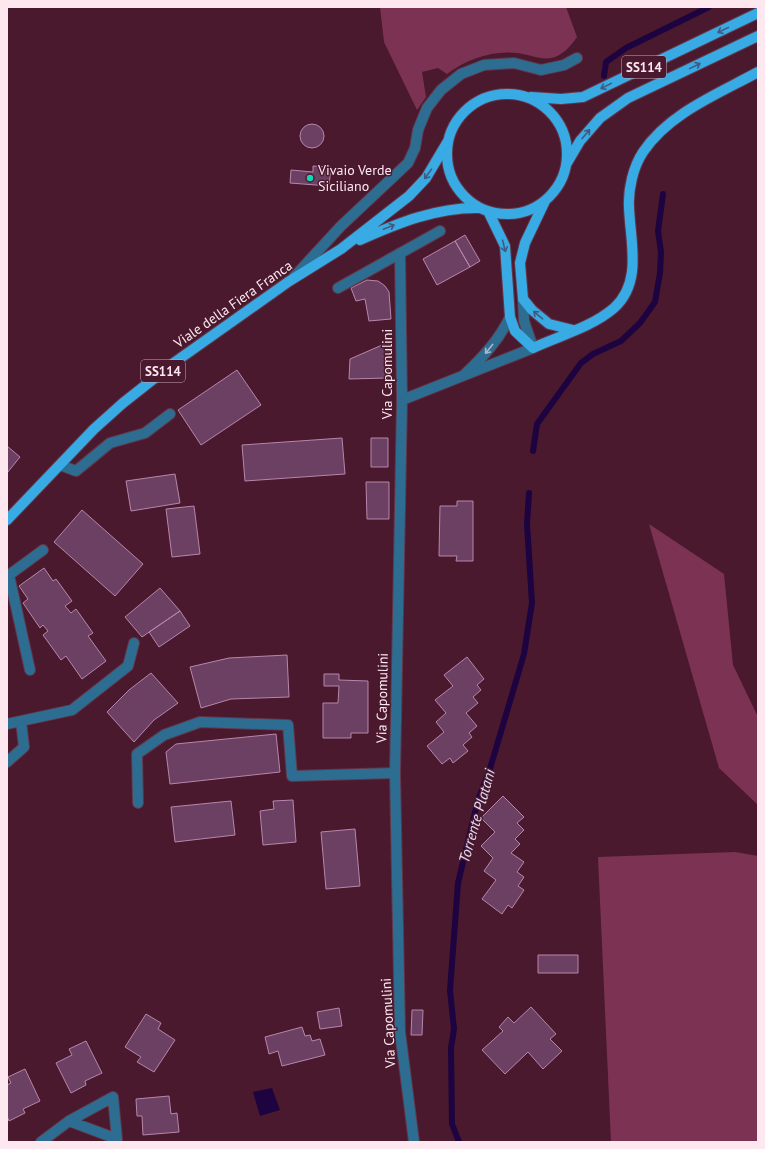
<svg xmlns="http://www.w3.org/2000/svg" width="765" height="1149" font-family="'PT Sans',sans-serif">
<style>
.green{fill:#7c3353}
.water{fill:#1e0341}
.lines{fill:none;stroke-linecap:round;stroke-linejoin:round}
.stream{stroke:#1e0341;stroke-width:6}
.building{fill:#6c4062;stroke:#b886ac}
.minor-casing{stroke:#633649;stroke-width:12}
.major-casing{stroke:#633649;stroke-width:12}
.minor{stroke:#2c6d91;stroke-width:10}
.major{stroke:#38aae4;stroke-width:10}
.oneway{stroke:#425a80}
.oneway2{stroke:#a9b7c9}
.poi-dot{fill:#15d5b3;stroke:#4a192e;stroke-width:1.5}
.labels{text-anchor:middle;stroke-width:3;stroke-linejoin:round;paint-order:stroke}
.shield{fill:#4a192e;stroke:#c7aab5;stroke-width:1}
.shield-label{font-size:13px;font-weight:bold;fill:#fde8ef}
.poi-label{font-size:14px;fill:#fde8ef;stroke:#4a192e;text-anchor:start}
.street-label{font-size:14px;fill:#fde8ef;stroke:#4a192e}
.water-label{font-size:15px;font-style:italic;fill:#e3def6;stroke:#4a192e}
</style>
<rect width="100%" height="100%" fill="#4a192e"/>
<path class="green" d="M380 7H566L577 37C571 46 562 56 551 58 541 60 527 54 517 53 493 50 466 59 447 74L438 68 422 72 426 97 417 110 384 42Z
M649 524 724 574 733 665 758 717V805L719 768Z
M735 852 758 856V1142H611L598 857Z"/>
<path class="water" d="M272 1088 280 1110 260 1116 253 1092Z"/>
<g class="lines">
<path class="stream" d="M604 76 606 62 626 48 709 7
M533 451 537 424 581 363 593 354 621 341 640 323 655 302 660 273 661 252 658 231 663 194
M459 1142 452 1124 451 1048 454 1029 450 990 458 883 478 800 489 772 524 654 532 603 527 524 529 493"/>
</g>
<path class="building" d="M300 136a12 12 0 1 1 24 0a12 12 0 1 1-24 0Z
M313 166 331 167 329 186 290 183 291 170 313 172Z
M465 235 480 261 470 267 455 241Z
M455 241 470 267 437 285 423 259Z
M367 280 378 281 385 286 389 292 391 319 369 321 365 299 356 301 351 288Z
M389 342 388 378 349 379 350 359Z
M237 370 261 405 201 445 178 410Z
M342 438 345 474 245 481 242 445Z
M371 438H388V467H371Z
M7 446 20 457 7 473Z
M175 474 180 503 131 511 126 481Z
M366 482H389V519H367Z
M457 501H473V561H456L457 556H439L440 506H457Z
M194 506 200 554 172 557 166 509Z
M82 510 143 564 115 596 54 542Z
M44 568 53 581 56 579 72 601 65 606 71 613 76 609 93 633 88 636 106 661 82 679 66 656 61 660 43 635 48 631 43 625 40 628 23 603 28 599 19 586Z
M160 588 180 611 142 637 125 617Z
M180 611 190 626 159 647 149 632Z
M287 655 289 697 231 699 201 708 190 667 229 658Z
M467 657 484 679 477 685 481 690 473 697 478 703 466 713 477 726 469 733 472 737 463 745 468 751 453 763 450 758 442 764 427 746 444 732 436 722 446 713 435 700 453 686 444 675Z
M151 673 178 703 154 720 134 742 107 712 129 690Z
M324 674H339V680L368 681V733H351V738H323V703H338L339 686H324Z
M276 734 280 772 170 784 166 752 176 744Z
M503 796 524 817 517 823 524 830 515 839 520 844 511 853 524 862 517 872 524 877 518 886 524 890 512 908 508 905 502 914 482 899 496 880 484 871 493 858 481 846 495 832 481 818Z
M293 800 296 842 263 845 260 811 274 809 273 801Z
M231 801 235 835 175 842 171 807Z
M355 829 360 886 326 889 321 832Z
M538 955H578V973H538Z
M531 1007 556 1034 550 1039 562 1051 543 1069 528 1052 505 1074 482 1050 503 1031 499 1027 508 1017 514 1023Z
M339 1008 342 1026 320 1029 317 1012Z
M412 1010H423L422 1035H411Z
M146 1014 161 1023 158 1029 175 1040 154 1072 137 1062 141 1057 125 1047Z
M302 1027 305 1036 310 1035 312 1041 320 1039 325 1055 282 1066 278 1051 269 1054 265 1037Z
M86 1041 102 1073 85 1081 86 1085 71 1093 56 1063 72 1055 69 1049Z
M25 1069 40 1101 23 1109 25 1113 9 1121 7 1116V1085L11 1083 8 1077Z
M169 1096 171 1114 177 1113 179 1132 143 1135 142 1116H137L136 1099Z"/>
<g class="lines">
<defs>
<path id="minor" d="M400 253 402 400 395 773 400 1032 414 1142
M294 277 341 226 408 163 415 148 418 130 427 108 441 90 461 74 484 65 514 63 541 70 564 65 577 58
M338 288 440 231
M465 374C483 357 499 340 510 317
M402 400 533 348 524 321 523 299
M60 465 76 471 110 443 145 433 170 414
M30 670 9 575 43 550
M7 724 72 710 128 666 134 643
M7 762 24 747 21 721
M138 803 137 754 164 735 200 722 288 725 292 776 395 773
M41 1142 69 1121 113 1097 117 1139 69 1121"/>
<path id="major" d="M447 154a60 60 0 1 1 120 0a60 60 0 1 1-120 0Z
M531 97 561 99 583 97 758 13
M567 163 580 141 600 118 628 98 758 36
M545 201 525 243 520 263 523 299 532 310 549 324 573 330
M488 211 505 246 510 317 515 331 533 348C559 336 592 327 614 308 643 282 630 241 629 207 628 190 633 167 643 152 669 113 718 94 758 72
M360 240C398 223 437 207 480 208
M7 520 94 429 123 403 175 362 288 282 341 249 409 196 426 178 448 141"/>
</defs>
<use href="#minor" class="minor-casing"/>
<use href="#major" class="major-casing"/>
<use href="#minor" class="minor"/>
<use href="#major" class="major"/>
</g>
<defs><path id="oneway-shaft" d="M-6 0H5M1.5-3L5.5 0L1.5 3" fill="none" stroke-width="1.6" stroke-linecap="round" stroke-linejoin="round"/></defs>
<g class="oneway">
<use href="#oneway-shaft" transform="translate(723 30) rotate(154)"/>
<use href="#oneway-shaft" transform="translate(695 66) rotate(-26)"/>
<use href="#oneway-shaft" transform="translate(606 86) rotate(154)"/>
<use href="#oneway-shaft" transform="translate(586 134) rotate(-50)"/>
<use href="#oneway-shaft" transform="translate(428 174) rotate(126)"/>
<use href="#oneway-shaft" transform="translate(389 227) rotate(-22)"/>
<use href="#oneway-shaft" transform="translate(504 246) rotate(76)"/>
<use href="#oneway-shaft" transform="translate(538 315) rotate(-140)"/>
</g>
<use class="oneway2" href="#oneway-shaft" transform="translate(489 349) rotate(129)"/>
<circle class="poi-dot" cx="310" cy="178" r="4"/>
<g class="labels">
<g class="shield">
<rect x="622" y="56" width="44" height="22" rx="3"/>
<rect x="141" y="360" width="44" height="22" rx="3"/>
</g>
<g class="shield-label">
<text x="644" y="72">SS114</text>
<text x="163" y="376">SS114</text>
</g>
<g class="poi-label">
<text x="318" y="175">Vivaio Verde<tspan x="318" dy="16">Siciliano</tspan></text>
</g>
<g class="street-label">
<text transform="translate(233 304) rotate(-35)" y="5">Viale della Fiera Franca</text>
<text transform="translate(387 374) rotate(-90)" y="5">Via Capomulini</text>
<text transform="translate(382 698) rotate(-89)" y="5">Via Capomulini</text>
<text transform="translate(388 1023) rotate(-93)" y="5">Via Capomulini</text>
</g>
<g class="water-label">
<text transform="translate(477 816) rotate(-74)" y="5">Torrente Platani</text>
</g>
</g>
<rect width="765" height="1149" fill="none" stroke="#fde8ef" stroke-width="16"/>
</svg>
